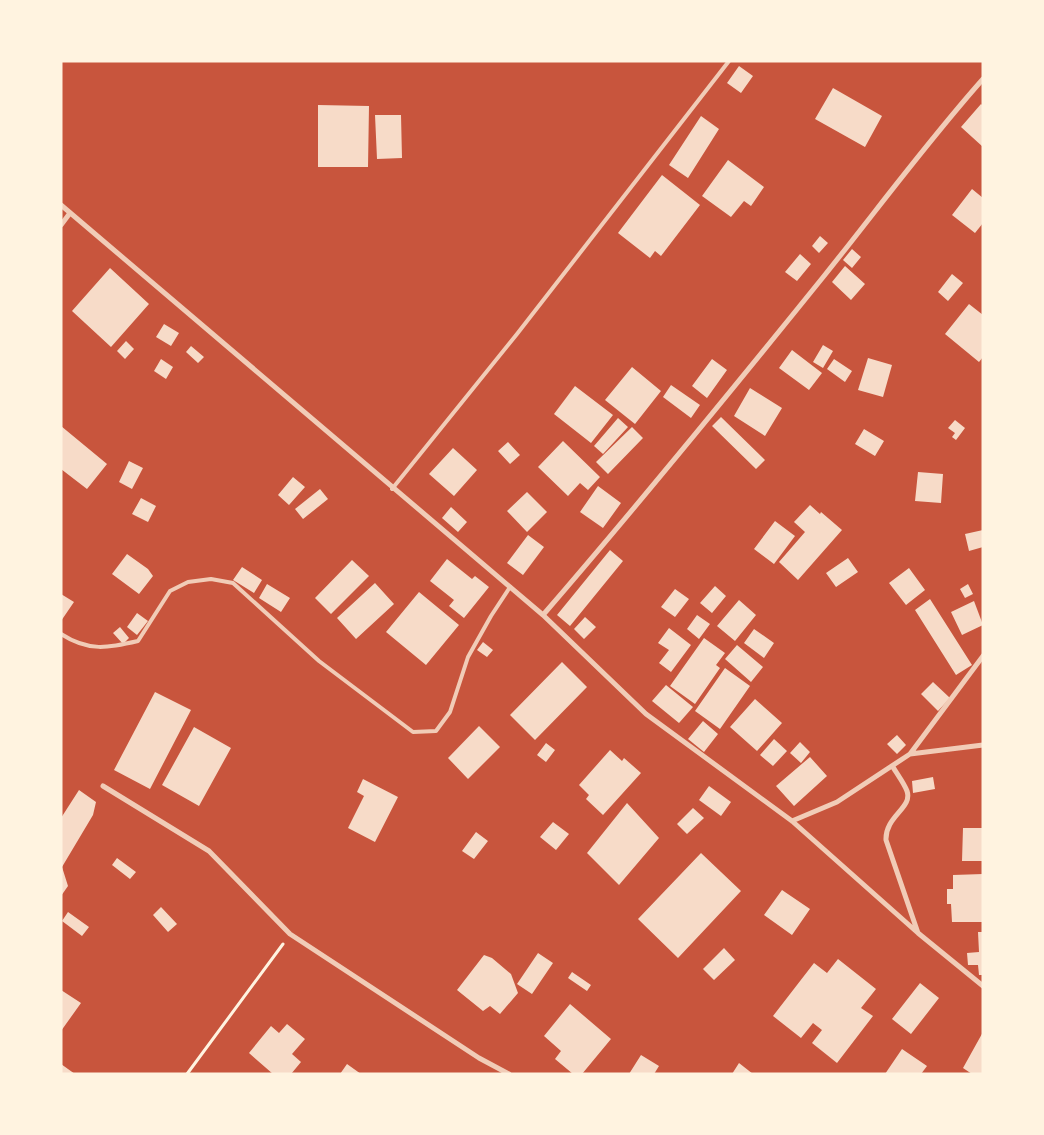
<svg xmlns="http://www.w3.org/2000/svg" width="1044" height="1135" font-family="Figtree,sans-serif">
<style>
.building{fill:#f7dbc8}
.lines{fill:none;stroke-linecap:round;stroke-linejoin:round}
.path{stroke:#fff3e0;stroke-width:3}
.service{stroke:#f1ccb7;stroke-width:4}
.minor{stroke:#f1ccb7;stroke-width:5}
</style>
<rect width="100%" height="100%" fill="#c8553d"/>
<path class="building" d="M739 66 753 76 741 93 727 83Z
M833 88 882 116 865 147 815 119Z
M981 104 983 106V147L961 127Z
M318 105 369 106 368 167H318Z
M375 115H401L402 158 377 159Z
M701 116 719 129 688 178 669 165Z
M728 160 764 187 751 206 744 201 731 217 702 196Z
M662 175 700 205 661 256 655 251 650 258 618 233Z
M972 189 983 198V223L975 233 952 215Z
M820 236 828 243 819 253 812 246Z
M852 249 861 257 852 268 843 260Z
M800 254 811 264 797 281 785 272Z
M845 266 865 284 851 300 832 282Z
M110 268 149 304 111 347 72 311Z
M952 274 963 283 948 301 938 292Z
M969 304 983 315V357L979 362 945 334Z
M164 324 179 333 171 346 156 337Z
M126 341 134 349 125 359 117 351Z
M823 345 833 351 823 368 813 362Z
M191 346 204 357 198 363 186 352Z
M792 350 822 373 809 390 779 368Z
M868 358 892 365 883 397 858 390Z
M161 359 173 367 166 379 154 371Z
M712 359 727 370 707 398 692 386Z
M834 359 852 371 845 382 827 369Z
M632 367 661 391 635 424 605 400Z
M671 385 700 405 691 418 663 397Z
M575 386 613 415 591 443 554 414Z
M750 388 782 408 765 436 734 416Z
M721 417 765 460 756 469 712 426Z
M618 418 628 427 603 454 594 446Z
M955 420 965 428 956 440 952 437 955 433 948 428Z
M61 426 107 464 87 489 61 469Z
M632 427 643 438 608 474 596 462Z
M864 429 884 441 875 456 855 444Z
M563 441 600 477 588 490 580 483 568 496 538 467Z
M508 442 520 455 510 464 498 451Z
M453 448 477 470 454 496 429 474Z
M129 461 143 468 132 489 119 482Z
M918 472 943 474 941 503 915 501Z
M293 477 305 487 289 505 278 495Z
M598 486 621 503 603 528 580 512Z
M320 489 328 499 303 519 295 509Z
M527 492 547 512 527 532 507 511Z
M141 498 156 506 148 522 132 514Z
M810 505 820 514 821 512 842 530 798 580 779 562 805 532 794 522Z
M451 507 467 522 458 532 442 518Z
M775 521 795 536 774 564 754 549Z
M983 530V547L969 551 965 534Z
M528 535 544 547 523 575 507 563Z
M610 550 623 561 570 626 557 615Z
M127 554 148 569 153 576 139 594 112 574Z
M848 558 858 572 836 587 826 573Z
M447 559 472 579 475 576 489 587 464 618 449 606 454 600 430 581Z
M352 560 369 576 331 614 315 598Z
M242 567 262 580 254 593 233 580Z
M909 568 925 590 906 605 889 583Z
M375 583 394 604 356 639 337 618Z
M267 584 290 598 281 612 259 598Z
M968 584 973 594 965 598 960 589Z
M715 586 726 596 712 613 700 603Z
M675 589 689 599 675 617 661 607Z
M419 592 459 625 426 665 386 632Z
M61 594 74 602 61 621Z
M930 599 972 665 956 675 915 610Z
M739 600 756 615 735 641 717 626Z
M974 601 983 625 962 635 951 612Z
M137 613 148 621 137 635 127 627Z
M697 615 710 624 699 639 687 629Z
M585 617 596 627 584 639 574 629Z
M120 627 129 638 123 644 113 633Z
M669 628 691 645 671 672 659 663 669 650 658 643Z
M754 629 774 643 764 658 744 643Z
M704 638 725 653 716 665 720 668 695 704 670 686Z
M483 642 493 650 487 657 477 650Z
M737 645 763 667 751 682 725 659Z
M562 662 587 687 535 740 510 715Z
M725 668 750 686 720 729 695 711Z
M933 682 950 698 938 711 921 694Z
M666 685 693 707 679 723 652 701Z
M155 692 191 710 150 789 114 770Z
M755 699 782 723 757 751 730 727Z
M703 721 718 734 704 752 688 739Z
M479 726 500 747 468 779 448 758Z
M194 727 231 748 199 806 162 785Z
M897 735 906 745 897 754 887 744Z
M774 739 787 751 773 766 760 755Z
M800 742 810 752 801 763 790 753Z
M546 743 555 750 546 762 537 755Z
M610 750 622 761 624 758 641 773 603 815 586 799 589 795 579 785Z
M810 757 827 776 794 806 776 786Z
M933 777 935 789 913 793 912 781Z
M363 779 398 797 375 842 348 828 364 796 357 792Z
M709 786 731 802 721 816 699 800Z
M79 790 96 802 93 815 62 867 68 886 61 896V818Z
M627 803 659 838 619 885 587 853Z
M693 808 704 818 687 834 677 824Z
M553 822 569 834 556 850 540 837Z
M963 828H983V861H962Z
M476 832 488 841 474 859 462 851Z
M701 853 741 891 678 958 638 919Z
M117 858 136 872 130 879 112 865Z
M983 874 982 922H952L951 904H947V889H953V875Z
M782 890 810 909 792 935 764 915Z
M161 907 177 924 168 932 153 915Z
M68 912 89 927 82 936 62 921Z
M978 932H983V975H979L978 965H968L967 953 979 952Z
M724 948 735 960 714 980 703 969Z
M538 953 553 963 532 994 517 984Z
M484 955 492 958 511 974 518 993 500 1014 490 1006 483 1011 457 990Z
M838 959 876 989 861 1008 873 1016 837 1063 812 1043 822 1030 813 1023 801 1038 773 1016 814 963 827 973Z
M572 972 591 985 587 991 568 978Z
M920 983 939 998 911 1034 892 1019Z
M61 990 81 1003 61 1031Z
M570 1004 611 1039 582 1074H573L555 1059 561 1051 544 1036Z
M287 1024 305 1039 292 1054 301 1062 291 1074H273L249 1053 271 1026 279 1033Z
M983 1032V1074H972L963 1068Z
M902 1049 927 1066 921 1074H885Z
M641 1055 659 1066 654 1074H629Z
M739 1063 753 1074H732Z
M61 1064 75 1074H61Z
M347 1064 361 1074H340Z"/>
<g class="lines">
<path class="path" d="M187 1074 283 944"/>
<path class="service" d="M392 489 517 334 729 61
M61 634C89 652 108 648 138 641L170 591 188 582 211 579 233 583 319 661 413 732 436 731 450 712 468 657 491 616 510 587"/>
<path class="minor" d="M61 205 543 615 646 714 792 821 918 933 983 986
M61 225 70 213
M543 615C639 504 732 390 824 276 877 210 927 142 983 79
M910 754 983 745
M893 767C897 774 904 783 907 791 913 808 885 816 886 840L918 933
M103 786 209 851 290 934 479 1058 509 1074
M792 821 837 802 910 754 983 656"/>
</g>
<rect width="1044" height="1135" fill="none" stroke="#fff3e0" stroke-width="125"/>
</svg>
